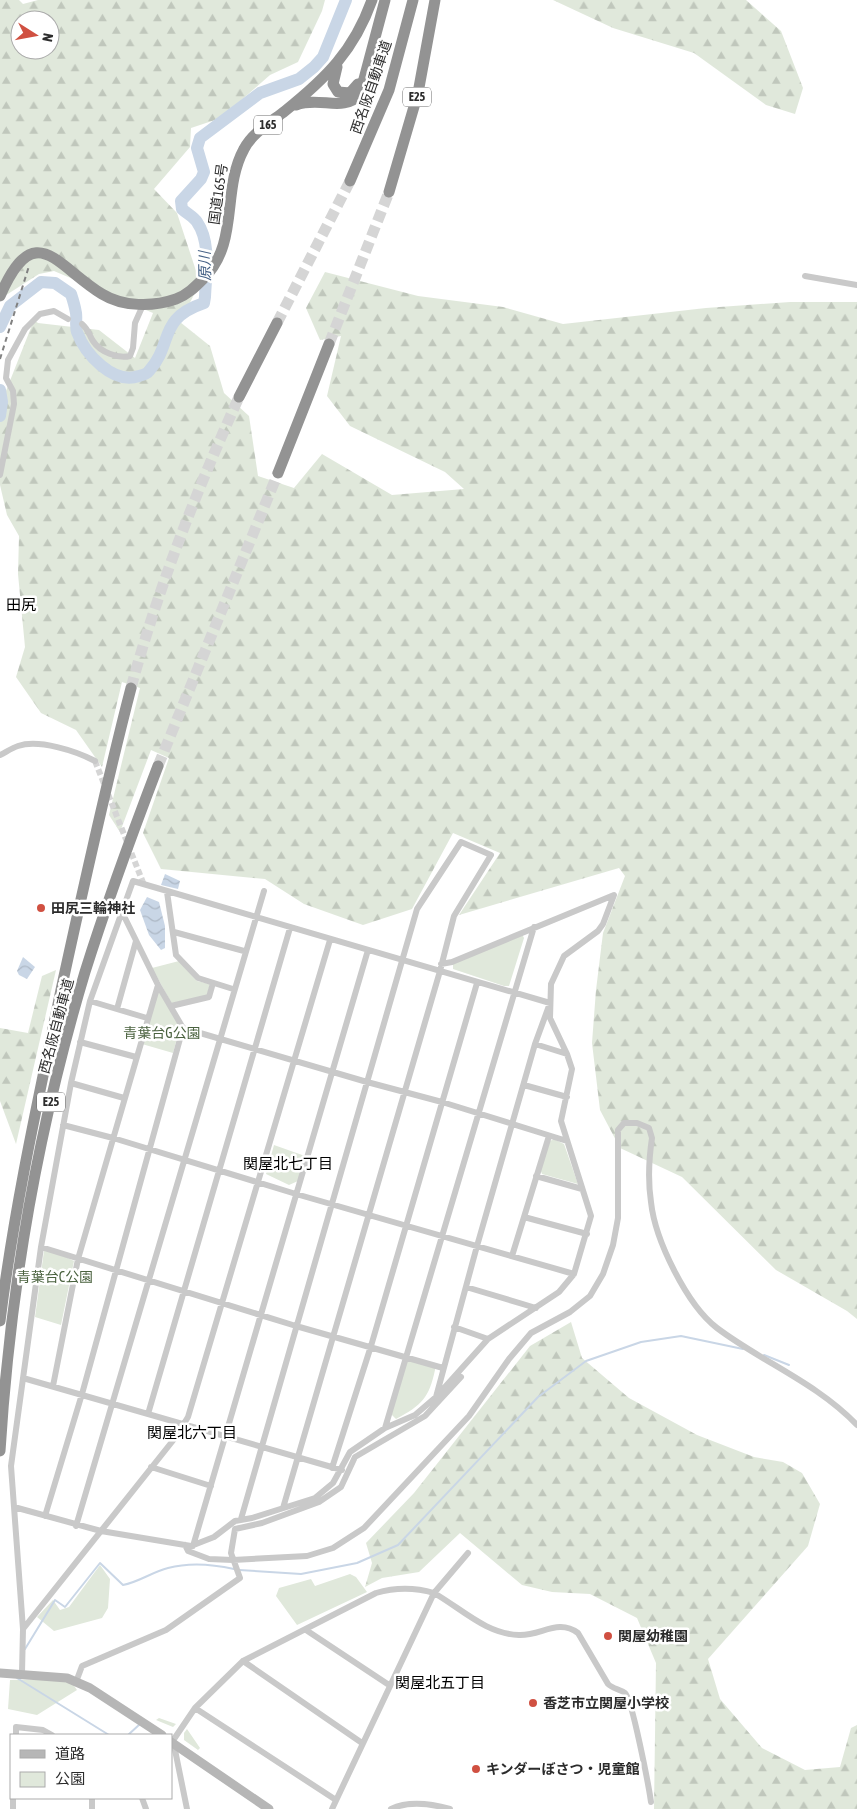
<svg xmlns="http://www.w3.org/2000/svg" width="857" height="1809" font-family="'Asap Condensed','Noto Sans JP',sans-serif">
<style>
.forest{fill:url(#forest-firs);fill-rule:evenodd}
.park{fill:#e0e8db}
.water{fill:url(#water-waves)}
.lines{fill:none;stroke-linecap:round;stroke-linejoin:round}
.stream{stroke:#c9d6e6;stroke-width:2}
.river{stroke:#c9d6e6;stroke-width:12}
.street-tunnel{stroke:#d5d5d5;stroke-width:6;stroke-dasharray:6 3;stroke-linecap:butt}
.highway-tunnel{stroke:#d5d5d5;stroke-width:11;stroke-dasharray:11 5.5;stroke-linecap:butt}
.street{stroke:#c9c9c9;stroke-width:6}
.secondary{stroke:#b6b6b6;stroke-width:9}
.highway{stroke:#939393;stroke-width:11}
.rail{stroke:#818181;stroke-width:2;stroke-dasharray:5 4;stroke-linecap:butt}
.poi-dot{fill:#d05041;stroke:#fff;stroke-width:2}
.labels{text-anchor:middle;stroke-width:5;stroke-linejoin:round;paint-order:stroke}
.shield{fill:#fff;stroke:#6b6b6b;stroke-width:1}
.shield-label{font-size:12px;font-weight:bold;fill:#2c2c2c}
.street-label{font-size:14px;fill:#2c2c2c;stroke:#fff}
.poi-label{font-size:14px;font-weight:bold;fill:#2c2c2c;stroke:#fff;text-anchor:start}
.park-label{font-size:14px;fill:#4a623f;stroke:#fff}
.water-label{font-size:15px;font-style:italic;fill:#446085;stroke:#fff}
.neighbourhood-label{font-size:15px;fill:#000;stroke:#fff}
</style>
<defs>
<pattern id="forest-firs" width="22" height="20" patternUnits="userSpaceOnUse" patternTransform="scale(1.25)"><rect width="22" height="20" fill="#e0e8db"/><path d="M5 1l3.5 6h-7zM16 11l3.5 6h-7z" fill="#c0c7bc"/></pattern>
<pattern id="water-waves" width="16" height="10" patternUnits="userSpaceOnUse" patternTransform="scale(1.25)"><rect width="16" height="10" fill="#c9d6e6"/><path d="M0 5q4-4 8 0t8 0" fill="none" stroke="#adb8c5"/></pattern>
</defs>
<rect width="100%" height="100%" fill="#fff"/>
<path class="forest" d="M0 0H19L23 4 38 0H325L322 11 298 62 270 75 221 118 191 128 190 147 154 189 177 213 200 283 180 322 210 346 224 393 249 416 258 476 294 488 322 454 392 495 464 489 445 472 350 426 327 396 341 336 320 340 306 308 325 272 418 296 503 307 563 324 706 308 790 302H857V1319L847 1311 776 1270 682 1177 620 1148 600 1110 592 1043 596 990 603 933 625 876 619 868 459 915 500 853 453 833 412 909 363 925 304 904 265 879 161 869 143 833 169 758 151 750 120 832 109 815 140 688 122 682 102 767 76 730 41 713 16 677 25 647 18 574 19 536 7 515 0 485V406L34 320 38 323 99 330 135 358 153 313 54 271 39 274 0 299ZM20 20H50V50H20Z
M553 0H746L781 31 803 88 795 114 766 105 694 53 613 28Z
M56 970 16 1144 0 1101V1028L28 1033 42 976Z
M571 1322 582 1358 629 1398 697 1435 754 1457 783 1462 802 1473 820 1504 808 1546 708 1659 720 1699 762 1748 805 1770 840 1767 851 1728 857 1725V1809H654L656 1663 637 1618 590 1594 552 1592 522 1585 460 1533 419 1572 382 1578 365 1587 372 1563 366 1543 414 1493 530 1346Z"/>
<path class="park" d="M522 934 524 938 509 986H504L453 969V964Z
M179 961 197 981 210 984 207 995 172 1004 152 968Z
M159 990 180 1027 173 1053 142 1044Z
M554 1139 564 1144 578 1184 542 1174 540 1169 550 1141Z
M274 1145 305 1156 298 1181 289 1185 266 1174Z
M44 1251H54L74 1261 61 1325 35 1317Z
M408 1359 435 1367V1370C429 1398 422 1405 396 1419L391 1414Z
M100 1565 110 1579 108 1608 102 1618 54 1631 37 1617 53 1600 60 1610 69 1607Z
M350 1574 356 1577 367 1592 297 1625 276 1596 279 1588 311 1579 315 1586Z
M48 1679 72 1683 77 1690 37 1715 8 1709 10 1680Z
M159 1718 176 1724 173 1727 156 1720Z
M187 1729 200 1748 198 1750 184 1740V1733Z"/>
<path class="water" d="M165 874 180 881 178 889 161 885Z
M147 897 159 902 165 926V948L161 950 149 935 140 910Z
M23 957 35 967 27 979 19 975 17 971Z"/>
<g class="lines">
<path class="stream" d="M764 1355 789 1365
M239 1570 301 1574 357 1563 398 1545 538 1397 586 1361 641 1342 681 1336 743 1349
M25 1649 55 1600 65 1607 100 1563 123 1585C139 1582 152 1572 168 1568 190 1562 212 1564 234 1569
M17 1678 109 1735
M128 1735 140 1724"/>
<path class="river" d="M0 327 10 306 41 282 55 283 71 294C73 300 75 307 76 313 77 319 75 326 77 332 85 354 113 385 139 376 143 375 147 374 149 371 174 343 157 319 204 303L205 297C206 273 211 242 197 222 194 217 186 213 182 209L181 201 201 179 204 172 197 148 200 138 260 93 299 79 314 67 323 57 346 0
M0 390 2 402 0 416"/>
<path class="street-tunnel" d="M95 761 144 885"/>
<path class="highway-tunnel" d="M277 323 350 181
M329 344 389 192
M131 688C158 588 196 492 239 397
M158 766 278 473"/>
<path class="street" d="M805 276 857 285
M82 324C89 330 89 335 93 341 100 352 118 359 130 356L133 348 135 323 143 305
M0 475 14 404 13 391 6 378 8 360 25 329 40 314 54 311 68 319
M0 755C6 752 12 748 18 746 39 739 76 751 95 761
M167 892 176 955 198 978 233 989
M122 912 158 985 183 1028 367 1082 442 1102 567 1141
M174 932 244 951
M441 964 452 962 614 895 603 924 598 931 564 956 551 984 550 1018 567 1054 535 1044
M90 1001 147 1018
M171 1006 209 997 213 983
M117 1009 136 941
M80 1042 136 1057
M71 1083 124 1098
M524 1085 567 1097
M63 1125 113 1138 296 1194 574 1274
M536 1176 582 1189
M524 1217 587 1234
M41 1247 296 1326 443 1368
M512 1256 549 1136
M466 1287 536 1308
M454 1327 488 1339
M23 1378 342 1470
M53 1386 78 1259 158 985
M148 1414 290 928
M385 1428 534 927
M151 1467 211 1486
M332 1468 371 1346 477 983
M14 1507 101 1531 191 1546 214 1537 235 1521 252 1518 315 1498 333 1483 350 1452 385 1428 415 1415 436 1397 488 1339 559 1292 574 1274 591 1216 561 1121 572 1069 567 1054
M45 1516 82 1394 183 1028
M241 1519 417 909 461 842 491 855 454 916 440 971 283 1508
M76 1526 264 891
M185 1545 188 1551 209 1559 233 1560 307 1556 333 1548 364 1528 469 1416 509 1359 531 1333 570 1312 590 1296 603 1274 613 1245 618 1218V1130L624 1123H637L649 1128 652 1138C649 1158 648 1182 651 1202 655 1240 687 1305 717 1328 762 1362 817 1383 857 1425
M193 1546 368 950
M468 1553 434 1593C462 1609 486 1634 519 1635 541 1636 558 1618 578 1633L608 1684C613 1689 620 1689 625 1693 632 1698 649 1788 651 1802
M23 1629 11 1466 41 1247 71 1083 90 1001 133 881 550 1003 535 1044 477 1246 436 1397
M306 1630 389 1685
M243 1661 362 1743
M22 1673 23 1629 175 1438 188 1417 330 940
M76 1682 82 1666 166 1630 240 1578 231 1553 235 1529 262 1523 319 1502 341 1487 355 1457 425 1416 461 1377
M195 1708 336 1800
M16 1735V1727L43 1730 52 1735
M172 1742 195 1708 243 1661 376 1593C396 1587 414 1587 434 1593L332 1809
M174 1745 187 1809
M142 1798 146 1809
M13 1809V1798
M92 1809V1798
M391 1809C408 1801 432 1804 450 1809"/>
<path class="secondary" d="M0 1673 67 1678 90 1688 162 1735
M171 1742 269 1809"/>
<path class="highway" d="M337 67 333 84 338 92 350 93 358 84
M296 105C321 96 343 113 360 94L385 0
M350 181 389 90 413 0
M389 192 418 93 435 0
M0 296C35 216 56 266 102 294 123 307 153 307 176 299 187 295 195 287 203 279 240 243 221 191 244 149 252 133 271 122 285 111 326 78 354 51 372 0
M239 397 277 323
M278 473 329 344
M0 1321C14 1209 38 1100 61 990 83 889 105 788 131 688
M0 1451C10 1289 38 1128 85 972 107 902 132 834 158 766"/>
<path class="rail" d="M0 359 29 266"/>
</g>
<g class="poi-dot">
<circle cx="41" cy="908" r="5"/>
<circle cx="608" cy="1636" r="5"/>
<circle cx="533" cy="1703" r="5"/>
<circle cx="476" cy="1769" r="5"/>
</g>
<g class="labels">
<g class="shield">
<rect x="403" y="87.5" width="28" height="19" rx="4"/>
<rect x="254" y="115.5" width="28" height="19" rx="4"/>
<rect x="37" y="1092.5" width="28" height="19" rx="4"/>
</g>
<g class="shield-label">
<text x="417" y="101">E25</text>
<text x="268" y="129">165</text>
<text x="51" y="1106">E25</text>
</g>
<g class="street-label">
<text transform="translate(371 87) rotate(-71)" y="5">西名阪自動車道</text>
<text transform="translate(218 194) rotate(-82)" y="5">国道165号</text>
<text transform="translate(56 1026) rotate(-75)" y="5">西名阪自動車道</text>
</g>
<g class="poi-label">
<text x="51" y="913">田尻三輪神社</text>
<text x="618" y="1641">関屋幼稚園</text>
<text x="543" y="1708">香芝市立関屋小学校</text>
<text x="486" y="1774">キンダーぼさつ・児童館</text>
</g>
<g class="park-label">
<text x="162" y="1038">青葉台G公園</text>
<text x="55" y="1282">青葉台C公園</text>
</g>
<g class="water-label">
<text transform="translate(205 266) rotate(-91)" y="5">原川</text>
</g>
<g class="neighbourhood-label">
<text x="21" y="610">田尻</text>
<text x="288" y="1169">関屋北七丁目</text>
<text x="192" y="1438">関屋北六丁目</text>
<text x="440" y="1688">関屋北五丁目</text>
</g>
</g>
<rect x="10" y="1734" width="162" height="65" fill="#ffffff" stroke="#ababab"/>
<rect x="20" y="1750" width="25" height="8" fill="#b6b6b6" stroke="#ababab"/>
<text x="55" y="1759" font-size="15" fill="#2c2c2c">道路</text>
<rect x="20" y="1772" width="25" height="15" fill="#e0e8db" stroke="#ababab"/>
<text x="55" y="1784" font-size="15" fill="#2c2c2c">公園</text>
<g transform="translate(35 35) rotate(101)"><circle r="24" fill="#ffffff" stroke="#ababab"/>
<path d="M0-4L9 19L0 12L-9 19Z" fill="#d05041"/>
<text y="-8" font-size="14" font-weight="bold" text-anchor="middle" fill="#2c2c2c">N</text>
</g>
</svg>
